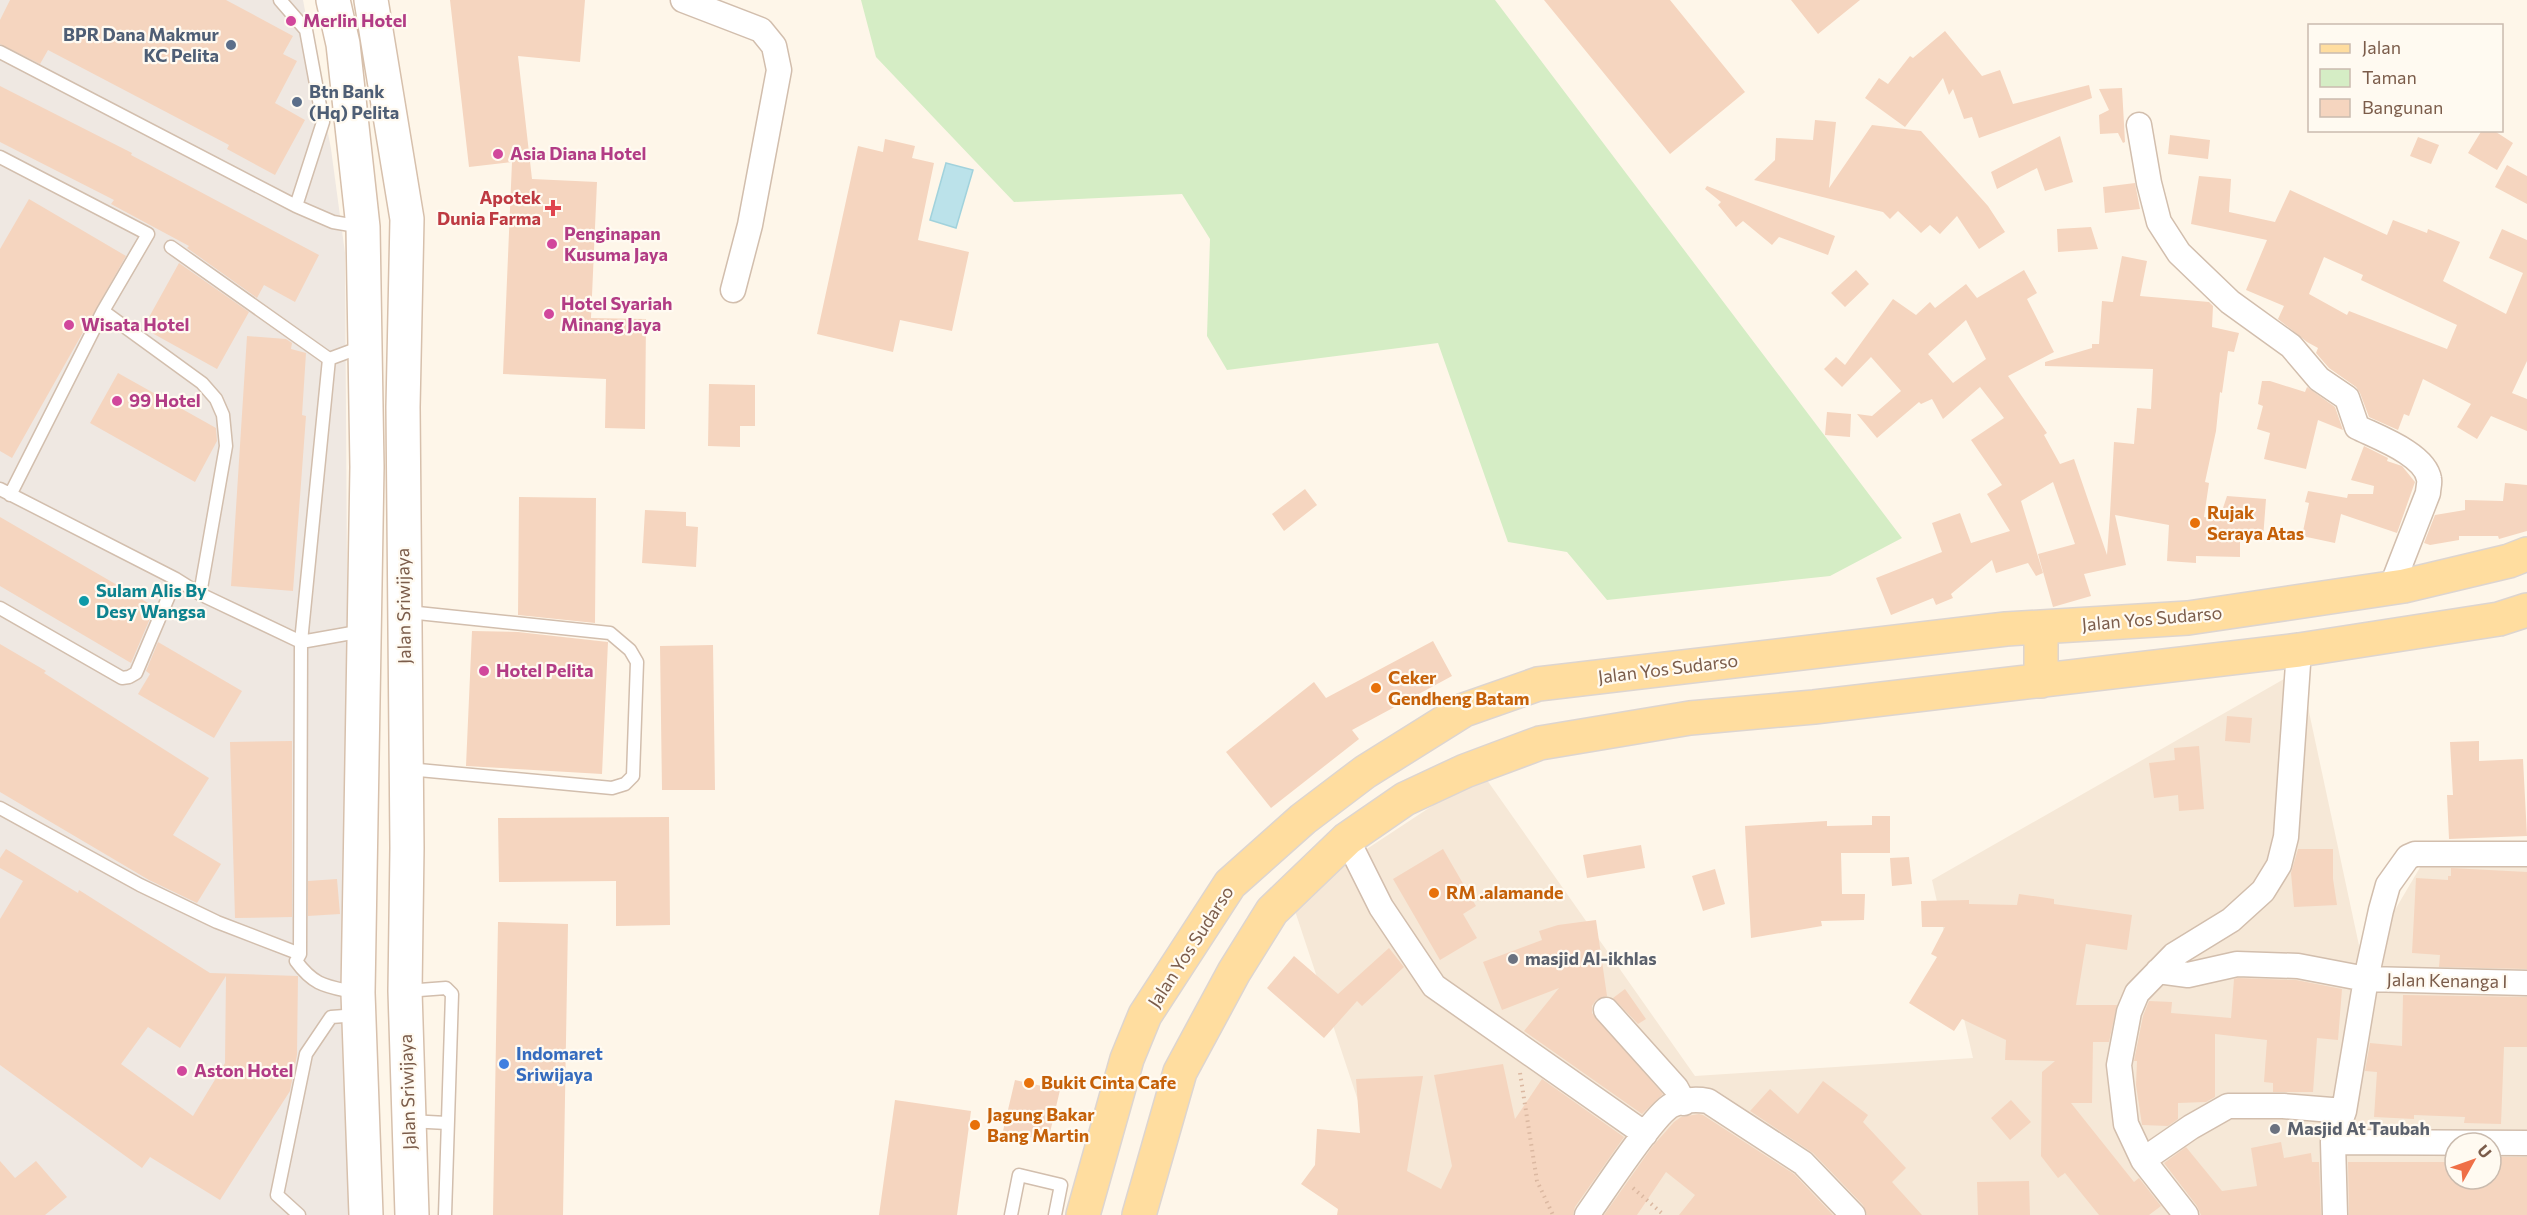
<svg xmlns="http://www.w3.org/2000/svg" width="2527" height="1215" font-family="Commissioner,sans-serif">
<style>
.residential{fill:#f6e8d7;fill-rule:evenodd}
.industrial{fill:#efe8e2}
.green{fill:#d5edc5}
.water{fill:#bbe2ea;stroke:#a1d2dc;stroke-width:1.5}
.building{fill:#f5d5bf;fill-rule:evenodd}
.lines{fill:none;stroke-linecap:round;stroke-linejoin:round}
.service-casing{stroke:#d2bead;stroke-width:15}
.minor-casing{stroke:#d2bead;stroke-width:27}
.secondary-casing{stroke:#d7c0ac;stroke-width:36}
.primary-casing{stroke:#ddd5d0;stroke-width:36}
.path{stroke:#dbb8a1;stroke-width:4;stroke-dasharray:1.5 4.5;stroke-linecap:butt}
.service{stroke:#fff;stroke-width:12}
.minor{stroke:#fff;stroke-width:24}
.secondary{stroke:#fff;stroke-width:33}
.primary{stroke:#ffdd9f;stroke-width:33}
.hotel-dot{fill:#d1479c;stroke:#fffaf1;stroke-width:2}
.service-dot{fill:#5c6f8a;stroke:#fffaf1;stroke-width:2}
.health-dot{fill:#e0444e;stroke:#fffaf1;stroke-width:2}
.food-dot{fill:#e8710a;stroke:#fffaf1;stroke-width:2}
.culture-dot{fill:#0f9aa8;stroke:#fffaf1;stroke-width:2}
.worship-dot{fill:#6b7280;stroke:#fffaf1;stroke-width:2}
.shop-dot{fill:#3f7fe0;stroke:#fffaf1;stroke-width:2}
.labels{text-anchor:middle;stroke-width:4.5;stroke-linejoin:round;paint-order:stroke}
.hotel-label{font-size:18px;font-weight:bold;fill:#b23c85;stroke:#fffaf1;text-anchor:start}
.service-label{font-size:18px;font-weight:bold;fill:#4e5e75;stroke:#fffaf1;text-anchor:end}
.health-label{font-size:18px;font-weight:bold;fill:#be3a42;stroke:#fffaf1;text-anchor:end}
.food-label{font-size:18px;font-weight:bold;fill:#c56008;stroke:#fffaf1;text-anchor:start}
.culture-label{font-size:18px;font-weight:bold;fill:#0d838f;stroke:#fffaf1;text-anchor:start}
.street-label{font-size:18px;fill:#7b5c4a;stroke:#fffaf1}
.worship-label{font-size:18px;font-weight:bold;fill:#5b616d;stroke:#fffaf1;text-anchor:start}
.shop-label{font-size:18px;font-weight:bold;fill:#366cbe;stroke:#fffaf1;text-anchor:start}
</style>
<rect width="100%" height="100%" fill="#fef6e9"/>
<path class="residential" d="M2300 670 2363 964 2425 859H2527V1215H1396L1291 899 1482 773 1695 1076 1973 1058 1932 880ZM2455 1143H2491V1179H2455Z"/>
<path class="industrial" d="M0 0H303L331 149 345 253 351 1215H0Z"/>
<path class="green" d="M861 0H1495L1902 538 1830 576 1607 600 1567 552 1508 542 1438 343 1227 370 1207 336 1210 239 1182 194 1014 202 876 57Z"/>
<path class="water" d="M946 163 973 170 956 228 930 220Z"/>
<path class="building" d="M10 0H226L293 36 283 54 297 61 275 103 305 120 275 175 227 149 229 145 48 50 40 64 0 44V20Z
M450 0H585L580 62 518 56 532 179 597 182 591 318 646 319 645 429 605 428 606 379 503 374 512 162 469 167Z
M1544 0H1670L1745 92 1670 154Z
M1791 0H1860L1818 34Z
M1945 31 1982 76 2000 70 2013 104 2089 85 2092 98 1979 138 1972 117 1964 119 1953 89 1949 95 1943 78 1905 127 1865 98 1879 78 1888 84 1910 56 1913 58Z
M0 86 132 153 131 155 319 255 295 302 264 285 257 298 187 248 189 246 111 204 114 200 0 142Z
M2122 88 2125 142 2123 143 2118 133 2100 134 2099 115 2109 110 2099 89Z
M1815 120 1836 122 1829 188 1872 125 1921 131 1988 206 2005 232 1979 249 1957 216 1940 234 1930 225 1921 233 1898 211 1890 219 1883 212 1754 180 1775 160 1776 138 1813 140Z
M2482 130H2493L2513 143 2497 170 2468 153Z
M2170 135 2210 140 2208 159 2168 154Z
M2060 136 2073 182 2045 191 2037 168 1997 189 1991 172Z
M2418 137 2439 145 2431 164 2410 156Z
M885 139 915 146 912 158 934 163 918 240 969 252 952 331 900 320 893 352 817 334 858 146 883 152Z
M2507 165 2527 176V204L2495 187Z
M2199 176 2231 179 2229 212 2275 222 2290 190 2387 235 2393 220 2427 233 2428 229 2460 242 2443 281 2506 314 2523 273 2489 258 2502 229 2527 240V361L2512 393 2527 399V431L2491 416 2477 439 2457 427 2471 404 2423 379 2409 416 2404 414 2398 430 2369 417 2360 393 2356 387 2329 368 2316 353 2318 348 2307 342 2278 319 2284 306 2246 290 2267 240 2191 224ZM2324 257 2363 275 2361 280 2457 325 2447 349 2349 311 2347 315 2309 294Z
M2135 183 2140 209 2105 213 2103 187Z
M1707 186 1835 236 1828 255 1779 237 1772 245 1743 221 1736 227 1718 205 1721 202 1705 189Z
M29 199 126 256 12 458 0 451V249Z
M2091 227 2098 249 2058 252 2057 229Z
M2122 256 2147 261 2140 296 2209 302 2213 306 2212 327 2239 333 2234 352 2228 351 2222 393 2220 392 2216 431 2205 482 2209 483 2204 517 2219 520 2227 496 2266 499 2263 539 2240 537V557L2196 556V563L2167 561 2169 525 2115 515 2126 565 2084 574 2091 596 2053 607 2038 554 2075 544 2053 482 2021 501 2043 573 2036 576 2028 563 1996 573 1992 560 1951 594 1953 598 1936 605 1933 598 1891 615 1876 578 1942 552 1932 523 1960 513 1971 543 2010 531 1987 494 2002 485 1971 440 2004 418 1980 387 1943 419 1932 399 1921 404 1919 402 1877 438 1857 414 1872 416 1901 391 1871 357 1842 387 1824 369 1836 357 1845 365 1893 299 1916 315 1930 302 1935 308 1966 284 1977 298 2024 270 2037 293 2027 299 2054 352 2008 376 2047 433 2044 435 2060 464 2074 459 2107 555 2110 514H2112H2110L2114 442 2134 444 2137 408 2151 409 2153 369 2045 366V362L2092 348V344H2099L2102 301 2113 302ZM1966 320 1986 359 1953 383 1928 354Z
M179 263 249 312 217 369 143 328Z
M1856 270 1869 284 1845 307 1831 293Z
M247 336 286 339 292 343 291 349 306 353 302 415 306 416 293 591 231 586Z
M118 373 216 428 217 441 195 482 90 423Z
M2262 381H2270L2305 392 2307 387 2335 407 2343 430 2318 420 2306 469 2264 459 2270 433 2257 429 2263 406 2258 404Z
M709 384 755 385V426H740V447L708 446Z
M1827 412 1851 414 1850 437 1825 435Z
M2364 446 2388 458 2387 461 2402 466 2415 482 2397 533 2341 514 2335 543 2302 536 2309 503 2305 502 2308 491 2347 498 2348 494H2373L2374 486 2351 480Z
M2505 483 2527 485V531L2499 539 2498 536H2459V540L2430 545 2424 543 2435 515 2465 510V500L2503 501Z
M1305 489 1317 505 1284 531 1272 514Z
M519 497 596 498 595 623 518 615Z
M645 510 686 512V526L698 527 696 567 642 563Z
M0 517 155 607 131 663 0 586Z
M472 631 518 632 608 642 602 774 466 766Z
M1433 641 1452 676 1352 730 1359 739 1271 808 1226 752 1314 682 1326 698Z
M158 642 242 691 214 738 138 694 150 674 146 671Z
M0 644 46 671 44 673 209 778 173 835 221 864 197 903 149 880 0 792Z
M713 645 715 790H662L660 646Z
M2227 716 2252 718 2250 743 2225 741Z
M292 741V917L235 918 230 742Z
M2479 741V761L2523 759 2527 836 2449 839 2447 795H2453L2450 742Z
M2199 746 2204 809 2179 811 2178 795 2154 798 2149 763 2175 760 2174 748Z
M1872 816H1890V853H1841L1842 894H1865L1864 920 1821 921 1822 926 1751 938 1745 826 1827 821V826L1872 825Z
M669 817 670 925 616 926V881L499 882 498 818Z
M1641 845 1645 868 1587 878 1583 855Z
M6 849 78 893 79 890 210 973 298 976 297 1055 290 1091 220 1200 150 1157 142 1168 0 1065V919L23 881 0 868V858ZM226 976 225 1063 193 1116 121 1064 148 1027 180 1048Z
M1443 849 1476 906 1463 914 1477 938 1440 960 1393 879Z
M2298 849H2333V879L2337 905 2294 907 2291 873Z
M1909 857 1912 884 1892 886 1890 858Z
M2451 868 2527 872V969L2439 967 2440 955 2412 953 2416 878 2448 880V876H2451Z
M1715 869 1725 904 1703 911 1692 876Z
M337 879 340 914 308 916V881Z
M2019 894 2054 899V904L2132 915 2127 950 2086 944 2076 1005H2117L2109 1042H2093L2092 1103H2071L2134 1182 2139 1178 2161 1206 2149 1215H2099L2065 1173 2058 1178 2041 1156 2042 1072 2055 1061 2005 1060 2006 1040 1962 1019 1954 1031 1909 1003 1937 957 1931 954 1945 927H1922L1921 901 1969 900V904L2017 905Z
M1596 920 1607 996 1596 1000 1592 1006V1013L1663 1094 1642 1114 1524 1031 1559 988 1502 1010 1483 962 1542 940 1539 931 1558 925Z
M498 922 568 924 563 1215H493Z
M1389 948 1404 967 1362 1006 1357 1001 1324 1038 1267 988 1294 956 1338 994Z
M2238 978 2296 980 2342 989 2338 1040 2317 1038 2313 1092H2273V1083L2264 1082 2267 1040 2215 1034V1097L2206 1102 2178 1103V1119L2168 1126 2142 1125 2136 1085 2137 1061H2134L2143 1016 2149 1001 2172 1002 2171 1013 2231 1018 2234 979Z
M1625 989 1646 1019 1638 1024 1613 998Z
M2403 995 2527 997V1047H2504L2501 1124 2464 1123 2465 1117 2414 1115V1119L2374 1117 2377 1072 2365 1071 2370 1043 2402 1046Z
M1503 1064 1515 1119 1542 1079 1624 1137 1575 1207 1573 1215H1337L1338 1209 1301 1184 1315 1165 1317 1129 1360 1133 1356 1079 1423 1076 1407 1171 1441 1189 1452 1166 1434 1075Z
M1015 1080 1060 1090 1048 1141 1003 1131Z
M1823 1081 1868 1115 1863 1122 1906 1168 1892 1182 1922 1215H1867L1863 1205 1813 1153 1750 1111 1770 1089 1798 1114Z
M895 1100 971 1111 957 1215H879Z
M2011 1100 2031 1122 2010 1140 1991 1118Z
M1699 1114 1703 1115 1794 1174 1833 1215H1679L1695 1195 1666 1172 1637 1215H1604L1652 1147 1674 1122 1681 1117Z
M2281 1142 2284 1158 2311 1153 2312 1162H2319L2321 1215H2201L2197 1206 2164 1163 2186 1147 2222 1191 2257 1186 2251 1148Z
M2491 1157H2527V1215H2349L2348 1162H2455V1179H2491Z
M0 1161 15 1178 36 1161 67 1197 45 1215H0Z
M2029 1181 2030 1215H1978L1977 1182Z"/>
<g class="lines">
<defs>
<path id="service" d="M280 0 306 30 323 122 296 206
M0 52 296 206 333 222 362 227
M0 157 148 234 103 311 10 495
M171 247 329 359
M103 311 202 383 216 399 223 415 226 446 200 594
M329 359 301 642 300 954 296 961C315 987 327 986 357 993
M329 359 364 346
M0 489 176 579 200 594 301 642 363 631
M0 608 122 678 129 677 136 673 176 579
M408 612 610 633 630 650 637 662 633 776 625 784 612 788 408 769
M0 808 140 885 217 922 300 954
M406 991 446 988 452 994 445 1215
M409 1121 447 1123
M299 1215 277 1195 306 1054 331 1017 358 1015
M1011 1215 1019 1175 1061 1185 1055 1215"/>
<path id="minor" d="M683 0 761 30 774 46 779 70 750 225 733 290
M2139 125 2149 183 2159 222 2179 253 2230 302 2291 346 2319 379 2347 398 2357 427C2377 437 2425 454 2429 479 2430 483 2428 488 2428 493L2391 588
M1347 839 1381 907 1434 986 1645 1134
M2158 971 2188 975 2237 964 2298 966 2366 979 2527 983
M1606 1010 1676 1088 1684 1103
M2333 1142 2527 1143
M2143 1160 2191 1127 2228 1106H2283L2344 1111
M1587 1215C1602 1194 1654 1114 1672 1105 1683 1100 1697 1099 1708 1101L1803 1163 1853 1215
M2186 1215 2143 1160 2126 1124 2119 1065 2129 1012 2137 993 2174 955 2231 920 2263 891 2279 865 2286 837 2299 650
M2335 1215 2333 1142 2344 1111 2366 979 2381 910 2388 885 2408 857 2415 854H2527"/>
<path id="secondary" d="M333 0 343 44 363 227 367 467 358 993 366 1215
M371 0 407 219 403 407 407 848 405 991 412 1215"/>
<path id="primary" d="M2041 627V681
M1083 1215 1127 1059 1145 1015 1230 884 1303 819 1365 772 1464 710 1538 684 2006 629 2188 618 2404 586 2509 561 2527 554
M1139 1215 1180 1072 1234 972 1272 911 1347 839 1405 799 1465 771 1540 743 1690 718 1814 707 2299 650 2499 619 2527 610"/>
</defs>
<use href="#service" class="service-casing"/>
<use href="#minor" class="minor-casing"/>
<use href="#secondary" class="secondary-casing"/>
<use href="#primary" class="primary-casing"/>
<path class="path" d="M1520 1073 1537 1181 1553 1215
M1633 1188 1664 1215"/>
<use href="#service" class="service"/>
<use href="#minor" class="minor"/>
<use href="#secondary" class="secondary"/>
<use href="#primary" class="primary"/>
</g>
<g class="hotel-dot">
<circle cx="291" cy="21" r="6"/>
<circle cx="498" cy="154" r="6"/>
<circle cx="552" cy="244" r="6"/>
<circle cx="549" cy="314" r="6"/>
<circle cx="69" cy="325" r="6"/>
<circle cx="117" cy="401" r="6"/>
<circle cx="484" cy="671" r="6"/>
<circle cx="182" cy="1071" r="6"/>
</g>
<g class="service-dot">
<circle cx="231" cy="45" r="6"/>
<circle cx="297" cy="102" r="6"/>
</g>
<path class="health-dot" d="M550 199h6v6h6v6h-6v6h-6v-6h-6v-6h6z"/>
<g class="food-dot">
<circle cx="2195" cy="523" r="6"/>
<circle cx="1376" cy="688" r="6"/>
<circle cx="1434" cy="893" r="6"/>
<circle cx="1029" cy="1083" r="6"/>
<circle cx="975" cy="1125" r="6"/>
</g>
<circle class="culture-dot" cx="84" cy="601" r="6"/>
<g class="worship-dot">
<circle cx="1513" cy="959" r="6"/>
<circle cx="2275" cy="1129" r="6"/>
</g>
<circle class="shop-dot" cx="504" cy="1064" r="6"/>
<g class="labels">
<g class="hotel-label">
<text x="303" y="27">Merlin Hotel</text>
<text x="510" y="160">Asia Diana Hotel</text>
<text x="564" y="240">Penginapan<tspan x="564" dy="21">Kusuma Jaya</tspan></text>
<text x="561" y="310">Hotel Syariah<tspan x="561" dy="21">Minang Jaya</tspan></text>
<text x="81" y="331">Wisata Hotel</text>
<text x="129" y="407">99 Hotel</text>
<text x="496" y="677">Hotel Pelita</text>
<text x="194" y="1077">Aston Hotel</text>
</g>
<g class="service-label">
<text x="219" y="41">BPR Dana Makmur<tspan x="219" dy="21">KC Pelita</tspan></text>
<text x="309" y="98" text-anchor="start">Btn Bank<tspan x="309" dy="21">(Hq) Pelita</tspan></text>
</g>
<g class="health-label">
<text x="541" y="204">Apotek<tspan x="541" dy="21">Dunia Farma</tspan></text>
</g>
<g class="food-label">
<text x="2207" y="519">Rujak<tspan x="2207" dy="21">Seraya Atas</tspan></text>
<text x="1388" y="684">Ceker<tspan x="1388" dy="21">Gendheng Batam</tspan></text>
<text x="1446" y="899">RM .alamande</text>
<text x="1041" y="1089">Bukit Cinta Cafe</text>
<text x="987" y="1121">Jagung Bakar<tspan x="987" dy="21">Bang Martin</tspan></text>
</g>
<g class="culture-label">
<text x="96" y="597">Sulam Alis By<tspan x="96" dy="21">Desy Wangsa</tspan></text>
</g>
<g class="street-label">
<text transform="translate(404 606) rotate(-91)" y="6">Jalan Sriwijaya</text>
<text transform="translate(2152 619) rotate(-5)" y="6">Jalan Yos Sudarso</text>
<text transform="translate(1668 669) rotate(-7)" y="6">Jalan Yos Sudarso</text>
<text transform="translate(1191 947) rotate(-57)" y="6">Jalan Yos Sudarso</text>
<text transform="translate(2447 981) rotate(1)" y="6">Jalan Kenanga I</text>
<text transform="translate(408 1092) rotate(-92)" y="6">Jalan Sriwijaya</text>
</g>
<g class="worship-label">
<text x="1525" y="965">masjid Al-ikhlas</text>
<text x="2287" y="1135">Masjid At Taubah</text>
</g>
<g class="shop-label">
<text x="516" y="1060">Indomaret<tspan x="516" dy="21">Sriwijaya</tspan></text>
</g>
</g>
<rect x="2308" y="24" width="195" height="108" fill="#fffaf1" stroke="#cabbae" stroke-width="1.5"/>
<rect x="2320" y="44" width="30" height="9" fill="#ffdd9f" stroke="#cabbae" stroke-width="1.5"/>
<text x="2362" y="54" font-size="18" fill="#7b5c4a">Jalan</text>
<rect x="2320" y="69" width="30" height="18" fill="#d5edc5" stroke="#cabbae" stroke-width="1.5"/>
<text x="2362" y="84" font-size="18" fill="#7b5c4a">Taman</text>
<rect x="2320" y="99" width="30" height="18" fill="#f5d5bf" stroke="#cabbae" stroke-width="1.5"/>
<text x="2362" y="114" font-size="18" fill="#7b5c4a">Bangunan</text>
<g transform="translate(2473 1161) rotate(50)"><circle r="28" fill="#fffaf1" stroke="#cabbae" stroke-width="1.5"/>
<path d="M0-4.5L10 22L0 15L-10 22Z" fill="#ef6f47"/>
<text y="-9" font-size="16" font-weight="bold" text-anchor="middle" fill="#7b5c4a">U</text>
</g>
</svg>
